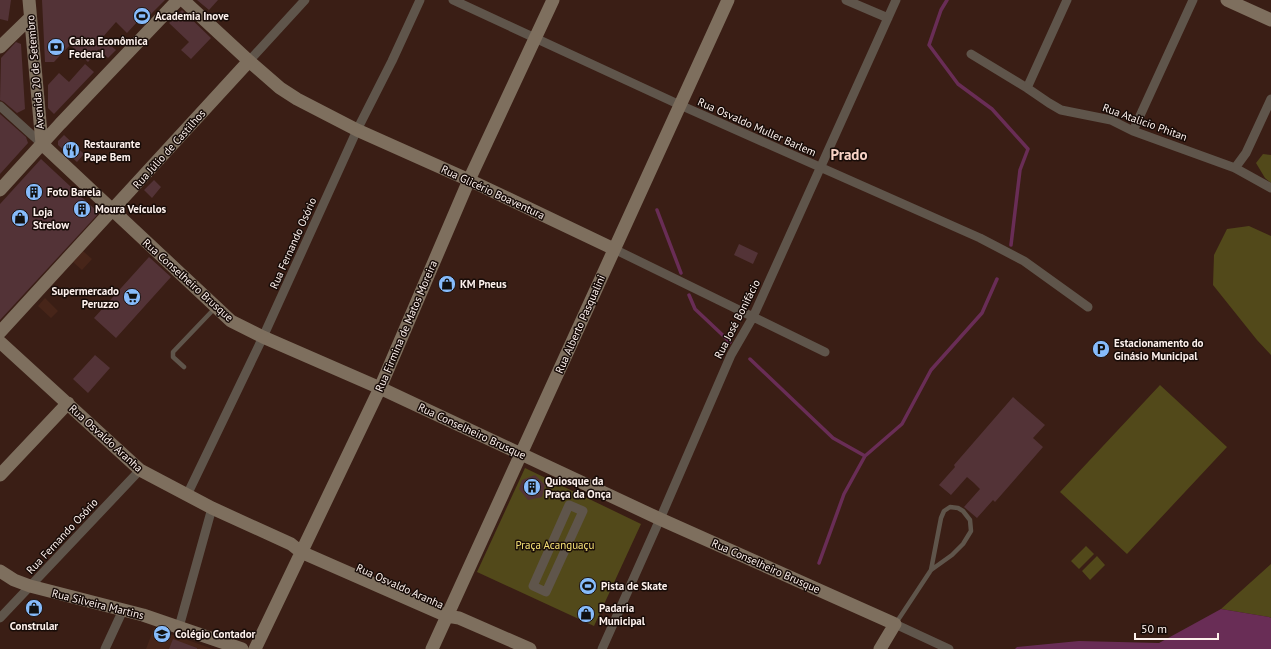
<svg xmlns="http://www.w3.org/2000/svg" width="1271" height="649" font-family="'PT Sans',sans-serif">
<style>
.built{fill:#472519}
.green{fill:#52491a}
.water{fill:#692d56}
.lines{fill:none;stroke-linecap:round;stroke-linejoin:round}
.stream{stroke:#692d56;stroke-width:3.5}
.building{fill:#533337}
.lane{stroke:#5f554b;stroke-width:4.5}
.street{stroke:#5f554b;stroke-width:9}
.secondary{stroke:#7e6f5e;stroke-width:13}
.labels{text-anchor:middle;stroke-width:3;stroke-linejoin:round;paint-order:stroke}
.poi-label{font-size:11px;font-weight:bold;fill:#fdf1ed;stroke:#180c08;text-anchor:start}
.street-label{font-size:11px;fill:#fdf1ed;stroke:#180c08}
.park-label{font-size:11px;fill:#f9e478;stroke:#180c08}
.district-label{font-size:15px;font-weight:bold;fill:#f8d2c5;stroke:#180c08}
</style>
<rect width="100%" height="100%" fill="#3a1e15"/>
<path class="built" d="M83 251 92 259 82 270 73 262Z
M45 298 58 311 51 318 38 306Z
M154 628 213 649H146Z"/>
<path class="green" d="M1263 154 1271 155V183L1265 178 1256 163Z
M1249 226 1271 236V355L1257 340 1213 285 1214 255 1227 229Z
M1160 385 1227 447 1127 554 1060 492Z
M525 468 641 524 594 626 477 572Z
M1086 546 1094 554 1079 569 1071 561Z
M1097 556 1105 565 1090 580 1082 571Z
M1271 564V618L1269 617 1221 609Z"/>
<path class="water" d="M1221 609 1269 617 1271 618V649H1015L1017 647 1079 641 1159 643Z"/>
<g class="lines">
<path class="stream" d="M947 0 941 10 929 45 958 84 992 109 1028 149 1020 170 1011 245
M657 210 681 273
M689 295 695 309 730 342
M750 359 833 438 865 456
M819 563 844 494 865 456 902 424 931 370 982 313 997 279"/>
</g>
<path class="building" d="M0 0H11L8 21 0 19Z
M42 0H165L142 23 139 20 127 33 116 22 102 38 116 50 108 58 99 49 88 62 70 45 54 62H45Z
M197 0H218L209 10Z
M182 10 211 38 191 59 181 50 189 42 169 23Z
M16 42 21 44 25 109 17 113 4 102 0 100 1 58Z
M85 64 94 72 54 114 48 108V85L59 73 69 82Z
M0 114 26 137 28 143 0 174Z
M64 135 84 154 77 162 58 145V141Z
M41 159 99 213 0 320V204Z
M154 180 161 187 152 198 144 190Z
M739 244 758 253 753 264 734 255Z
M149 257 171 277 116 338 94 318Z
M95 355 110 368 88 393 73 379Z
M1013 397 1045 425 1033 438 1043 447 995 502 993 500 977 518 964 507 980 489 974 483 967 477 951 495 939 485 955 467 954 465Z
M535 475 545 485 542 497 528 500 519 489 522 480Z
M173 639 197 648V649H169Z"/>
<g class="lines">
<path class="lane" d="M184 367 173 357V352L215 308
M896 623 931 570 952 555 963 544 971 531 970 520 963 511 958 508 950 507 944 511 941 518 931 570"/>
<path class="street" d="M453 0 680 105 980 238 1024 261 1088 307
M846 0 888 18
M971 54 1027 88 1049 103 1061 110 1111 120 1133 131 1235 168 1271 188
M249 61 305 0
M1027 88 1067 0
M0 106 42 144
M1133 131 1193 0
M1235 168 1246 153 1271 99
M614 249 825 352
M187 495 263 337 357 130 392 61 420 0
M569 505 583 511 546 592 533 586Z
M0 618 140 470
M895 624 949 649
M179 627 212 508
M105 649 123 610
M602 649 660 519 731 355 753 317 896 0"/>
<path class="secondary" d="M29 0 42 144
M183 0 249 61 280 88 297 99 357 130 469 180 614 249
M1227 0 1271 20
M0 47 30 18
M42 144 231 321 263 337 380 388 660 519 895 624 880 649
M0 190 60 124 178 0
M0 332 249 61
M0 342 140 470 212 508 291 544 301 552 447 616 459 618 530 649
M0 475 68 403
M0 571 14 580 30 586 143 615 242 649
M255 649 380 388 469 180 553 0
M432 649 728 0"/>
</g>
<defs>
<symbol id="stadium-disc" viewBox="-11 -11 22 22"><circle r="9.5" fill="#86bbfb" stroke="#180c08"/><path d="M0-5a6.5 5 0 1 0 0 10a6.5 5 0 1 0 0-10ZM-3.5-1.8h7v3.6h-7Z" fill="#111"/></symbol>
<symbol id="bank-disc" viewBox="-11 -11 22 22"><circle r="9.5" fill="#86bbfb" stroke="#180c08"/><path d="M-6-4H6V4H-6ZM0-2.3a2.3 2.3 0 1 0 0 4.6a2.3 2.3 0 1 0 0-4.6Z" fill="#111"/></symbol>
<symbol id="restaurant-disc" viewBox="-11 -11 22 22"><circle r="9.5" fill="#86bbfb" stroke="#180c08"/><path d="M-5-6h1v4h1v-4h1v4h1v-4h1v5L-1.5 .5V6h-2V.5L-5-1ZM5-6V6H3V1.5H1.5Q1.5-4 5-6Z" fill="#111"/></symbol>
<symbol id="building-disc" viewBox="-11 -11 22 22"><circle r="9.5" fill="#86bbfb" stroke="#180c08"/><path d="M-4-6H4V6H1V3H-1V6H-4ZM-2.5-4.3h1.7v1.8h-1.7ZM.8-4.3h1.7v1.8H.8ZM-2.5-1h1.7V.8h-1.7ZM.8-1h1.7V.8H.8Z" fill="#111"/></symbol>
<symbol id="shop-disc" viewBox="-11 -11 22 22"><circle r="9.5" fill="#86bbfb" stroke="#180c08"/><path d="M-5-2.5h2.3a2.7 3.5 0 0 1 5.4 0H5L5.5 6h-11ZM-1.5-2.5h3a1.5 2.3 0 0 0-3 0Z" fill="#111"/></symbol>
<symbol id="supermarket-disc" viewBox="-11 -11 22 22"><circle r="9.5" fill="#86bbfb" stroke="#180c08"/><path d="M-6-5.5h2.5l.6 2H6L4.5 2H-2.5L-4.4-4H-6ZM-1.5 3.2a1.3 1.3 0 1 0 .1 0ZM3 3.2a1.3 1.3 0 1 0 .1 0Z" fill="#111"/></symbol>
<symbol id="parking-disc" viewBox="-11 -11 22 22"><circle r="9.5" fill="#86bbfb" stroke="#180c08"/><path d="M-3.5-5.5H1a3.5 3.5 0 0 1 0 7H-1V5.5H-3.5ZM-1-3.4V-.6H.8a1.4 1.4 0 0 0 0-2.8Z" fill="#111"/></symbol>
<symbol id="school-disc" viewBox="-11 -11 22 22"><circle r="9.5" fill="#86bbfb" stroke="#180c08"/><path d="M0-5L7-2L0 1L-7-2ZM-4 1L0 2.5L4 1V4Q0 6-4 4Z" fill="#111"/></symbol>
</defs>
<g fill-rule="evenodd">
<use href="#stadium-disc" x="132" y="6" width="20" height="20"/>
<use href="#bank-disc" x="46" y="37" width="20" height="20"/>
<use href="#restaurant-disc" x="61" y="140" width="20" height="20"/>
<use href="#building-disc" x="24" y="182" width="20" height="20"/>
<use href="#building-disc" x="72" y="199" width="20" height="20"/>
<use href="#shop-disc" x="10" y="208" width="20" height="20"/>
<use href="#shop-disc" x="437" y="274" width="20" height="20"/>
<use href="#supermarket-disc" x="122" y="287" width="20" height="20"/>
<use href="#parking-disc" x="1091" y="339" width="20" height="20"/>
<use href="#building-disc" x="522" y="477" width="20" height="20"/>
<use href="#stadium-disc" x="578" y="576" width="20" height="20"/>
<use href="#shop-disc" x="24" y="598" width="20" height="20"/>
<use href="#shop-disc" x="576" y="604" width="20" height="20"/>
<use href="#school-disc" x="152" y="624" width="20" height="20"/>
</g>
<g class="labels">
<g class="poi-label">
<text x="155" y="20">Academia Inove</text>
<text x="69" y="45">Caixa Econômica<tspan x="69" dy="13">Federal</tspan></text>
<text x="84" y="148">Restaurante<tspan x="84" dy="13">Pape Bem</tspan></text>
<text x="47" y="196">Foto Barela</text>
<text x="95" y="213">Moura Veículos</text>
<text x="33" y="216">Loja<tspan x="33" dy="13">Strelow</tspan></text>
<text x="460" y="288">KM Pneus</text>
<text x="119" y="295" text-anchor="end">Supermercado<tspan x="119" dy="13">Peruzzo</tspan></text>
<text x="1114" y="347">Estacionamento do<tspan x="1114" dy="13">Ginásio Municipal</tspan></text>
<text x="545" y="485">Quiosque da<tspan x="545" dy="13">Praça da Onça</tspan></text>
<text x="601" y="590">Pista de Skate</text>
<text x="599" y="612">Padaria<tspan x="599" dy="13">Municipal</tspan></text>
<text x="34" y="630" text-anchor="middle">Constrular</text>
<text x="175" y="638">Colégio Contador</text>
</g>
<g class="street-label">
<text transform="translate(35 72) rotate(-95)" y="4">Avenida 20 de Setembro</text>
<text transform="translate(1145 122) rotate(20)" y="4">Rua Atalicio Phitan</text>
<text transform="translate(757 127) rotate(24)" y="4">Rua Osvaldo Muller Barlem</text>
<text transform="translate(169 149) rotate(-48)" y="4">Rua Júlio de Castilhos</text>
<text transform="translate(493 192) rotate(25)" y="4">Rua Glicério Boaventura</text>
<text transform="translate(293 243) rotate(-66)" y="4">Rua Fernando Osório</text>
<text transform="translate(188 280) rotate(42)" y="4">Rua Conselheiro Brusque</text>
<text transform="translate(737 319) rotate(-63)" y="4">Rua José Bonifácio</text>
<text transform="translate(580 324) rotate(-66)" y="4">Rua Alberto Pasqualini</text>
<text transform="translate(406 326) rotate(-67)" y="4">Rua Firmina de Matos Moreira</text>
<text transform="translate(472 431) rotate(25)" y="4">Rua Conselheiro Brusque</text>
<text transform="translate(106 438) rotate(42)" y="4">Rua Osvaldo Aranha</text>
<text transform="translate(62 536) rotate(-47)" y="4">Rua Fernando Osório</text>
<text transform="translate(766 566) rotate(24)" y="4">Rua Conselheiro Brusque</text>
<text transform="translate(400 586) rotate(24)" y="4">Rua Osvaldo Aranha</text>
<text transform="translate(98 604) rotate(14)" y="4">Rua Silveira Martins</text>
</g>
<g class="park-label">
<text x="555" y="549">Praça Acanguaçu</text>
</g>
<g class="district-label">
<text x="849" y="160">Prado</text>
</g>
</g>
<path d="M1135 633v6h83v-6" fill="none" stroke="#fdf1ed" stroke-width="2"/>
<text x="1141" y="633" font-size="12" fill="#fdf1ed" stroke="#180c08" stroke-width="3" paint-order="stroke">50 m</text>
</svg>
